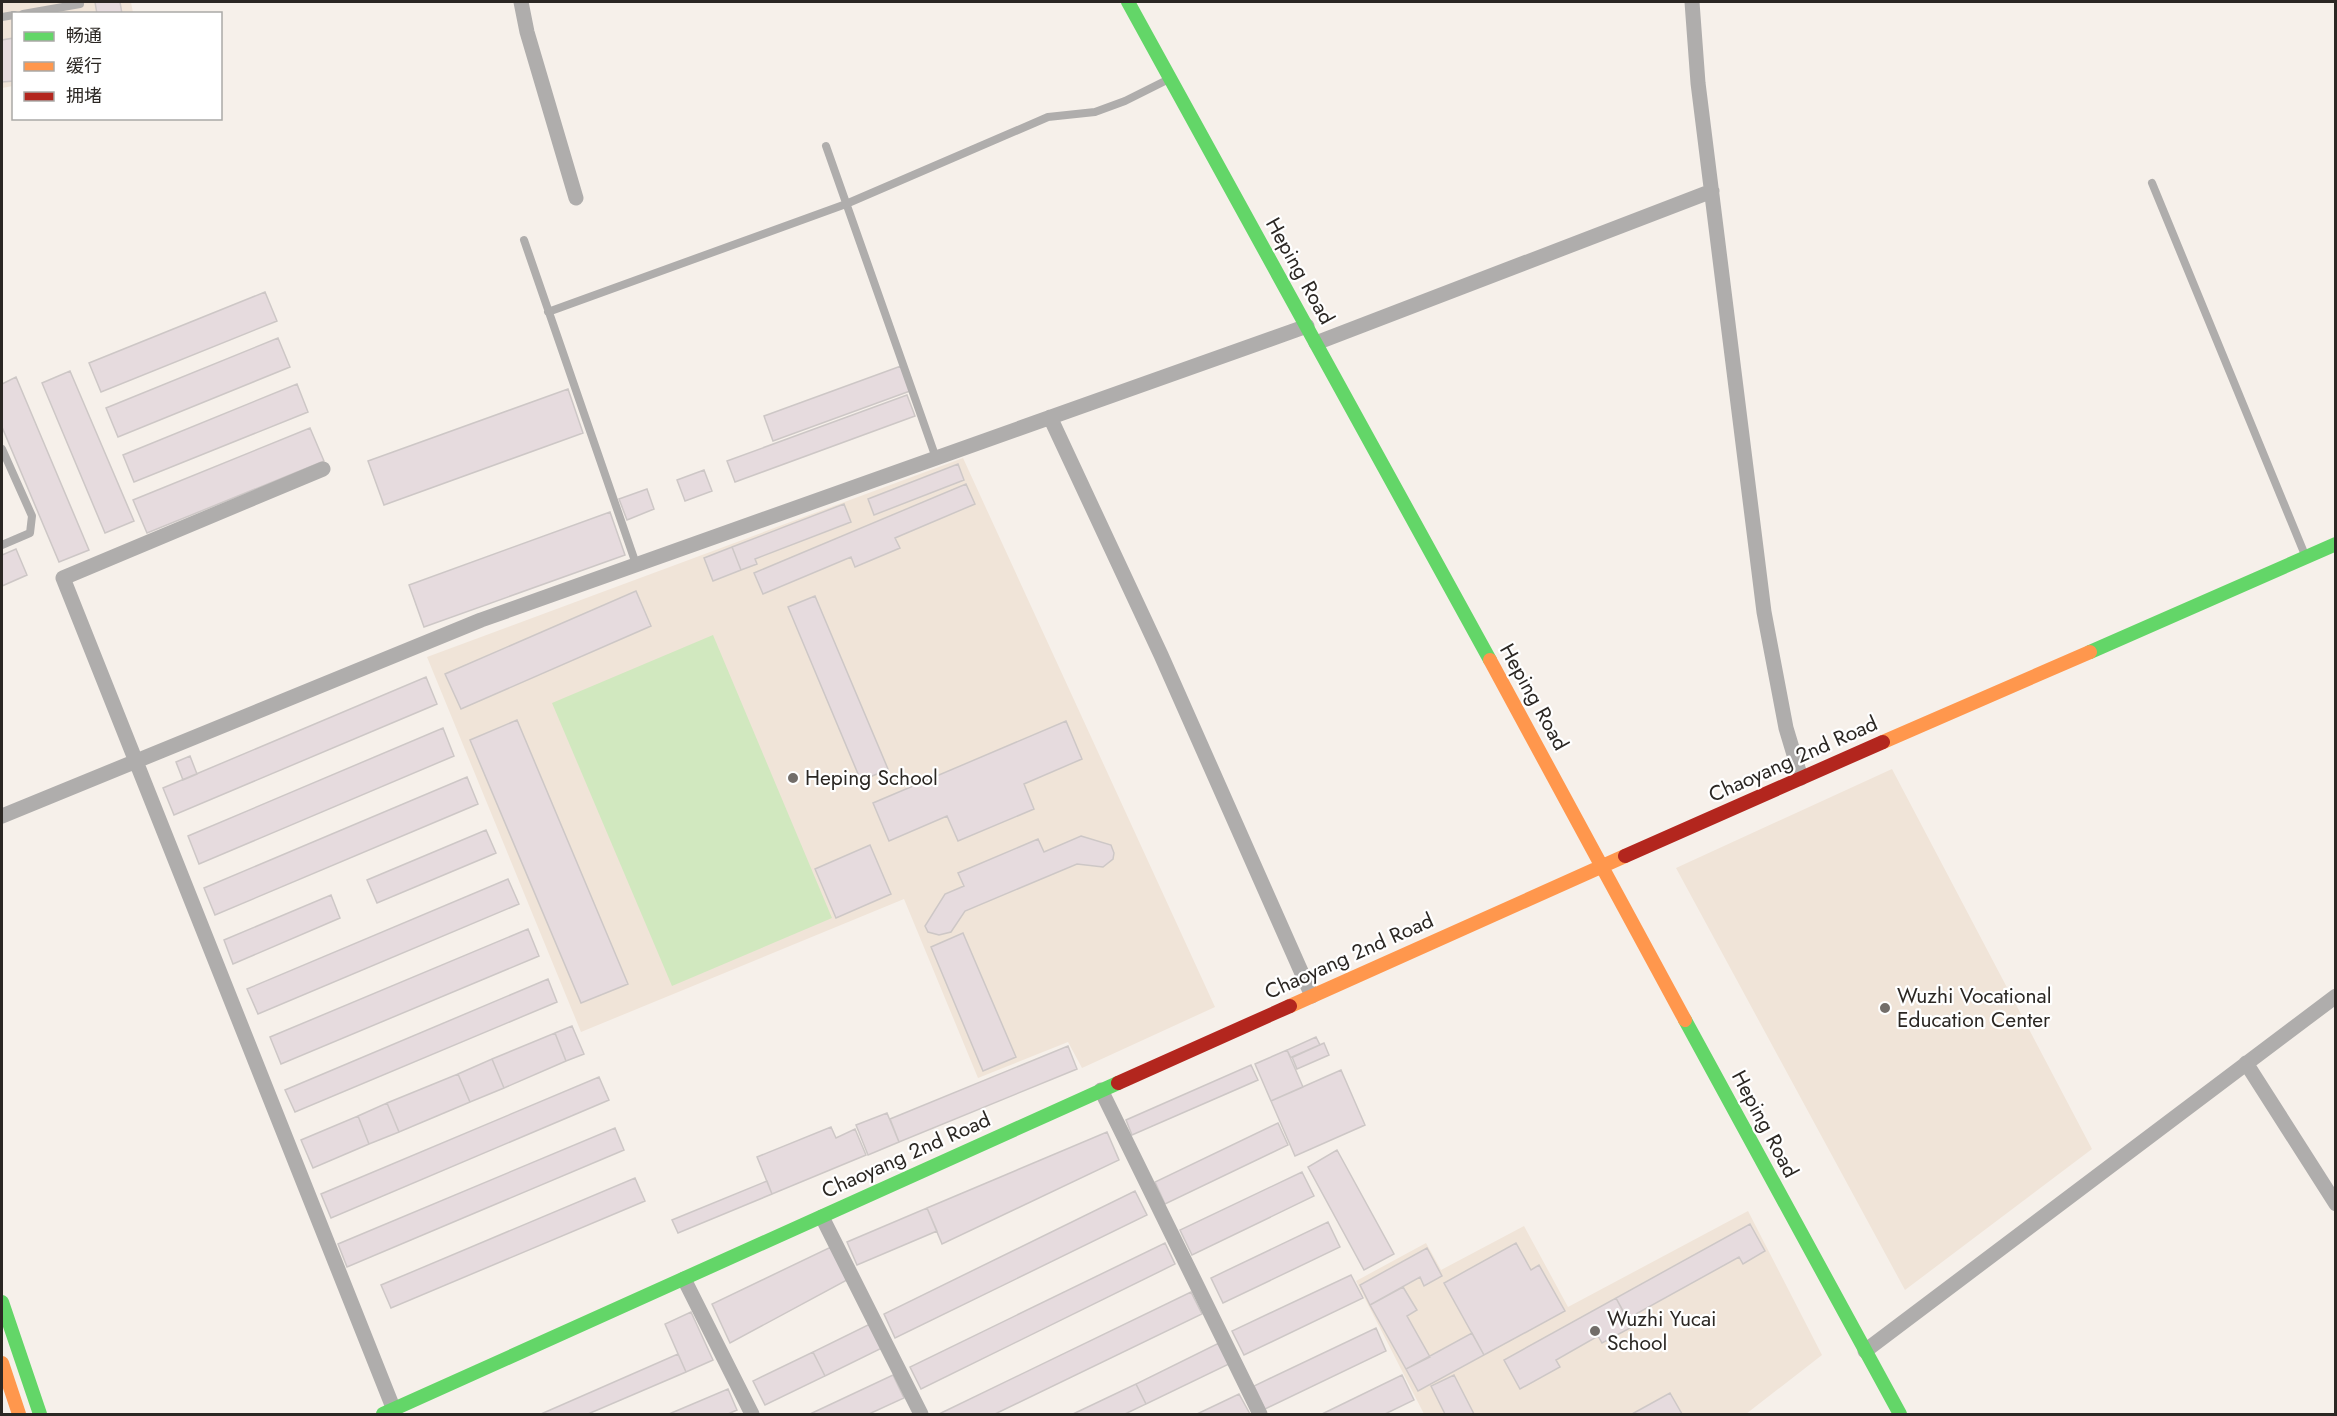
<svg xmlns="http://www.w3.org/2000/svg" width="2337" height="1416" font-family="Jost,'Noto Sans SC',sans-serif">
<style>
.built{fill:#f0e4d8}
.green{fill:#d1e8bf}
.building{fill:#e6dbde;stroke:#cdc7c6;stroke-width:1.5}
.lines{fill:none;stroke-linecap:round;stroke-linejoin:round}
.lane{stroke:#afadac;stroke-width:8}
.street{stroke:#afadac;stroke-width:15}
.fast{stroke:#63d668;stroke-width:14}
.slow{stroke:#ff974d;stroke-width:14}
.jam{stroke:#b3261e;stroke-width:14}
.poi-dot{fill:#726d69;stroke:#fff;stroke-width:2}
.labels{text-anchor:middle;stroke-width:4.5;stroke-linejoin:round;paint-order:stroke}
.street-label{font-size:21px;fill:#2b2723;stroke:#fff}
.poi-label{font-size:21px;fill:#2b2723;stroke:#fff;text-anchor:start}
</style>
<rect width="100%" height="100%" fill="#f6f0ea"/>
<path class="built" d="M2 2H131L133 13 14 14 13 86 2 88Z
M963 458 1215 1007 1082 1068 1068 1042 978 1078 904 899 581 1032 427 657Z
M1892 769 2092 1149 1905 1290 1676 868Z
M1748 1211 1822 1355 1746 1414H1424L1356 1281 1426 1243 1441 1270 1524 1226 1568 1307Z"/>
<path class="green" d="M713 635 832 918 672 986 552 703Z"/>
<path class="building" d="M95 2H120L122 14H97Z
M14 38V81L2 82V40Z
M265 292 277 321 101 392 89 363Z
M278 338 290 367 118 437 106 408Z
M901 366 910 391 773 441 764 416Z
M70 371 134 521 105 533 42 383Z
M16 377 89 550 59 562 2 427V384Z
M297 384 308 412 134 482 123 455Z
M568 389 583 433 384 505 368 461Z
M907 395 915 416 735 482 727 461Z
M310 428 324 461 147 533 133 500Z
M958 464 964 480 874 515 868 499Z
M704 470 712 491 685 501 677 480Z
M966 484 975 504 895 538 900 548 855 567 851 557 763 594 754 573Z
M647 489 654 509 627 520 619 499Z
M844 504 851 522 755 559 757 564 741 570 732 547Z
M610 512 625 555 424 627 409 585Z
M732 547 741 570 713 581 704 558Z
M16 549 27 575 2 586V555Z
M636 591 651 626 461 709 445 674Z
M815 596 888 769 861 781 788 607Z
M426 677 437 704 174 815 163 788Z
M517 720 628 984 581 1003 470 740Z
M1066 721 1082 759 1024 784 1034 809 958 841 947 816 889 841 873 803Z
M443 728 454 756 199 864 188 836Z
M190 756 197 774 183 780 176 762Z
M467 777 478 804 215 915 204 888Z
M486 830 496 853 377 903 367 880Z
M1081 836 1111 845 1114 853 1113 859 1103 867 1077 864 965 911 951 932 939 935 928 932 925 926 945 894 964 886 958 873 1038 839 1044 852Z
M870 845 891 894 836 918 815 869Z
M508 879 519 904 258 1014 247 989Z
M331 895 340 918 233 964 224 940Z
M528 929 539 956 281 1064 270 1037Z
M963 933 1016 1057 983 1071 931 947Z
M548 979 557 1002 295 1112 285 1090Z
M572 1026 584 1054 566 1061 555 1033Z
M555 1033 566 1061 504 1088 492 1059Z
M1316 1037 1320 1045 1291 1058 1287 1050Z
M1324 1043 1329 1055 1297 1069 1292 1057Z
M1068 1046 1077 1069 899 1142 890 1119Z
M1287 1050 1303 1087 1271 1101 1255 1064Z
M492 1059 504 1088 470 1102 458 1074Z
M1251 1065 1258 1080 1132 1135 1126 1120Z
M1341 1070 1365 1125 1295 1156 1271 1101Z
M458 1074 470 1102 399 1132 387 1103Z
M599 1077 609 1100 331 1218 321 1194Z
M387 1103 399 1132 369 1144 358 1116Z
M887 1113 899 1142 868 1155 856 1125Z
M358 1116 369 1144 313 1168 301 1140Z
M1278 1123 1288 1145 1165 1204 1155 1182Z
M831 1127 836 1138 855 1129 866 1155 772 1194 757 1157Z
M615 1128 624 1150 347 1267 338 1244Z
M1107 1132 1119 1160 942 1244 927 1208Z
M1337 1150 1394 1254 1364 1270 1308 1167Z
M1302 1172 1314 1196 1192 1255 1180 1230Z
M635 1178 645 1201 391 1308 381 1285Z
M767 1181 772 1194 678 1233 672 1220Z
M1135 1191 1147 1215 895 1338 884 1314Z
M927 1208 937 1231 857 1265 847 1242Z
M1328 1222 1340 1247 1223 1303 1211 1278Z
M1750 1224 1765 1251 1743 1264 1739 1257 1627 1319 1616 1298Z
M1165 1243 1175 1264 921 1389 910 1367Z
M1516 1243 1531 1270 1539 1265 1565 1311 1484 1355 1444 1283Z
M831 1247 847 1280 730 1343 712 1304Z
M1427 1248 1442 1276 1424 1286 1420 1277 1370 1305 1360 1285Z
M1351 1275 1363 1298 1244 1355 1232 1331Z
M1403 1287 1417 1310 1407 1316 1430 1357 1406 1369 1370 1305Z
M1191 1292 1202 1314 995 1414H939Z
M1616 1298 1632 1327 1602 1343 1598 1336 1556 1360 1560 1367 1520 1389 1504 1360Z
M691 1312 713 1360 686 1372 665 1324Z
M870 1324 882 1348 825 1376 813 1352Z
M1376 1328 1386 1351 1265 1409 1254 1386Z
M1472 1333 1484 1355 1418 1391 1406 1369Z
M1219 1343 1229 1364 1146 1404 1136 1384Z
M813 1352 825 1376 765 1405 753 1381Z
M678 1354 686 1372 588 1414H541Z
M893 1375 904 1398 869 1414H810Z
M1402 1375 1414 1400 1385 1414H1322Z
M1454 1375 1474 1414H1445L1431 1386Z
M1136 1384 1146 1404 1125 1414H1073Z
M728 1389 737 1410 728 1414H669Z
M1670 1393 1682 1414H1632Z
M1239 1394 1250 1414H1197Z"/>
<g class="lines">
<path class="lane" d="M23 14 80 4V2
M2 17 14 15
M826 146 936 458
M2152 183 2305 555
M524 240 636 564
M548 312 846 204 1048 117 1095 112 1125 101 1169 79
M2 449 32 516 30 533 2 545"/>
<path class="street" d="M521 2 527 32 576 198
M1692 2 1698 83 1764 612 1786 728 1801 778
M1316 343 1712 191
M1050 417 1161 655 1312 996
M323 469 63 578 394 1410
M2 816 481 620 1307 326
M2246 1063 2336 1204
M1101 1090 1260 1414
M822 1217 921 1414
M684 1279 752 1414
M1865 1351 2336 996"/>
<path class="fast" d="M1128 2 1490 660
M2090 652 2336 544
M1685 1020 1900 1414
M2 1302 40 1414
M383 1414 1118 1083"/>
<path class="slow" d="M1490 660 1685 1020
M1883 742 2090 652
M1290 1006 1625 856
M2 1363 19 1414"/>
<path class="jam" d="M1625 856 1883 742
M1118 1083 1290 1006"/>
</g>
<g class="poi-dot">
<circle cx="793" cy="778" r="6"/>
<circle cx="1885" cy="1008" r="6"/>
<circle cx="1595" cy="1331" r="6"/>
</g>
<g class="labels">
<g class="street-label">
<text transform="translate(1300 271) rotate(61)" y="7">Heping Road</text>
<text transform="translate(1534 697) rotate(61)" y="7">Heping Road</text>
<text transform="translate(1793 759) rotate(-24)" y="7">Chaoyang 2nd Road</text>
<text transform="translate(1349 956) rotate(-24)" y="7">Chaoyang 2nd Road</text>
<text transform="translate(1765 1124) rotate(62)" y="7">Heping Road</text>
<text transform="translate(906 1155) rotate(-24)" y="7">Chaoyang 2nd Road</text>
</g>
<g class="poi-label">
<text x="805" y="785">Heping School</text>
<text x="1897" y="1003">Wuzhi Vocational<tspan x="1897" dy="24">Education Center</tspan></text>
<text x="1607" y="1326">Wuzhi Yucai<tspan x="1607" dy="24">School</tspan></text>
</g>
</g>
<rect width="2337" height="1416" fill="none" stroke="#2b2723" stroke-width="6"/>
<rect x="12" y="12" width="210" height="108" fill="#ffffff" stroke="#aaa9a7" stroke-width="1.5"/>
<rect x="24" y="32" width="30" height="9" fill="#63d668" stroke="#aaa9a7" stroke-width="1.5"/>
<text x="66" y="42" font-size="18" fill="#2b2723">畅通</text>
<rect x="24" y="62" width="30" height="9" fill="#ff974d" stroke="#aaa9a7" stroke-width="1.5"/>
<text x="66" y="72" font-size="18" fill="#2b2723">缓行</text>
<rect x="24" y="92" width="30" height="9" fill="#b3261e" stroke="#aaa9a7" stroke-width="1.5"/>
<text x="66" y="102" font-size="18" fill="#2b2723">拥堵</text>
</svg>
